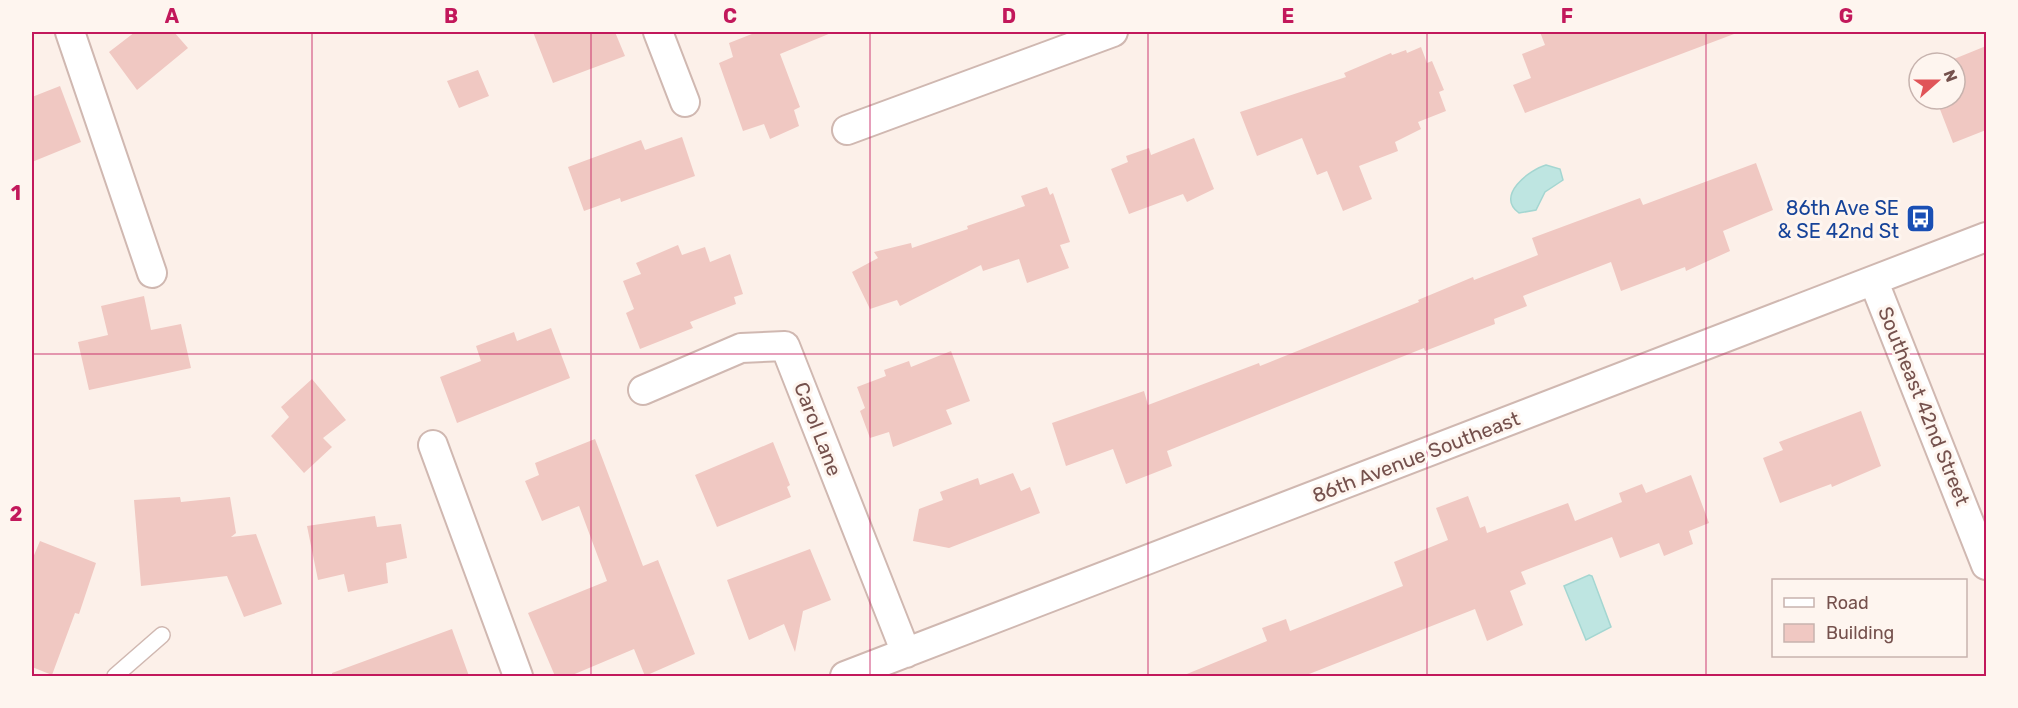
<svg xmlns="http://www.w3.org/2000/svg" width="2018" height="708" font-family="Rubik,sans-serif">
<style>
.water{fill:#bee5e1;stroke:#a4d6d1;stroke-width:1.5}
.building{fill:#f0c8c2}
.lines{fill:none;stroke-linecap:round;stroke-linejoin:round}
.service-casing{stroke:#d0b8b1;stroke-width:18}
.minor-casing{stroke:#d0b8b1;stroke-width:32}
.service{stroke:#fff;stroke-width:15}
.minor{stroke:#fff;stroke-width:28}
.grid{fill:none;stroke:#c2185b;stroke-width:1.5;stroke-opacity:0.55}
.labels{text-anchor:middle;stroke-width:6;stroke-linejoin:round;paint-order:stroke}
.transit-label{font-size:20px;fill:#164399;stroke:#fef5ef;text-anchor:end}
.street-label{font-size:20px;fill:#75514d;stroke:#fef5ef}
.neatline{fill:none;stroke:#c2185b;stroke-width:2}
.grid-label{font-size:20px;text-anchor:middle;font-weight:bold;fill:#c2185b}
</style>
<rect width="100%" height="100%" fill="#fcf0e9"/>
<path class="water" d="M1546 165 1560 169 1563 180 1545 192 1536 210 1519 213C1495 196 1529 170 1546 165Z
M1589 575 1592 576 1611 627 1586 640 1564 586Z"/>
<path class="building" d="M135 32H174L188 48 137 90 109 52Z
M533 32H615L625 56 553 83Z
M757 32 831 33 780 54 800 107 794 110 799 126 770 139 764 124 743 131 719 63 733 57 729 43Z
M1540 32H1734V34L1525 113 1513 85 1531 78 1522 54 1545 45Z
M1986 46V130L1953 143 1936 99H1955L1954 59Z
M1421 47 1427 63 1432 61 1444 90 1439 92 1446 111 1418 122 1421 129 1395 142 1398 151 1359 166 1372 199 1343 211 1327 171 1317 175 1302 138 1257 156 1240 112 1346 77 1344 73 1391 53 1392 55 1406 50 1407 53Z
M478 70 489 96 459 108 447 81Z
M60 86 81 142 32 162V97Z
M682 137 695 176 621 202 620 198 584 211 568 167 641 140 645 150Z
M1194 138 1214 189 1187 202 1183 194 1129 214 1111 169 1128 162 1126 156 1149 148 1151 155Z
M1756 163 1773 210 1723 231 1730 251 1686 271 1685 267 1621 291 1611 262 1523 296 1527 306 1494 319 1495 324 1425 351 1424 348 1167 451 1172 466 1126 484 1113 449 1066 466 1052 423 1144 391 1148 405 1259 363 1260 366 1419 302 1418 300 1473 277 1474 280 1538 255 1532 238 1640 198 1643 205Z
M1047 187 1050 195 1053 193 1070 242 1060 245 1069 268 1027 283 1019 259 983 271 981 265 900 306 897 300 870 309 852 272 878 258 874 252 911 243 912 248 968 229 967 226 1025 206 1021 196Z
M678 245 682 255 705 247 710 262 730 254 743 294 734 297 736 304 690 322 693 328 640 349 626 313 634 309 623 281 641 274 636 263Z
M144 296 151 330 181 324 191 368 89 390 78 342 108 335 101 306Z
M551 328 570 378 457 423 440 377 481 361 476 346 514 332 517 341Z
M951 351 970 401 946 410 952 424 893 447 889 432 870 438 860 411 865 408 857 387 886 376 884 370 909 361 911 367Z
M312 379 346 420 323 438 332 447 304 473 271 436 289 417 281 407Z
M1861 411 1881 466 1832 487 1831 484 1780 503 1763 458 1783 450 1779 442Z
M595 439 643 566 658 560 695 654 645 676 634 649 570 676H555L528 613 607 581 579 506 542 521 525 481 539 475 535 463Z
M773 442 790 485 787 487 791 497 717 527 695 475Z
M1013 473 1021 491 1030 487 1040 513 949 548 913 541 919 509 943 500 940 492 978 478 980 485Z
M1691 475 1709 523 1689 531 1693 544 1664 556 1659 543 1620 558 1612 537 1521 572 1526 584 1510 591 1523 625 1487 641 1475 609 1304 676H1182L1267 641 1262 628 1286 619 1290 631 1403 586 1394 562 1448 540 1436 508 1468 496 1480 528 1485 526 1487 533 1568 503 1575 521 1622 502 1619 493 1642 484 1646 493Z
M180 497 181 502 230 497 236 533 231 537 256 534 282 604 244 617 227 576 141 586 134 500Z
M375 516 377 527 401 524 407 558 386 563 388 583 348 592 344 574 318 580 307 526Z
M40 541 96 563 79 614 75 613 52 675 32 667V560Z
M810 549 831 600 803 611 795 652 784 624 749 640 727 580Z
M452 629 469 676H332V673Z"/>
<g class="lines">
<defs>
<path id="service" d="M115 676 162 635"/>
<path id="minor" d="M70 32 152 273
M658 32 685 102
M847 130 1113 32
M1874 282 1986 565
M643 390 741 348 785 346 906 653
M433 445 518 676
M845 676 1986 237"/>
</defs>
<use href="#service" class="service-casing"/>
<use href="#minor" class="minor-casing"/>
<use href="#service" class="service"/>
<use href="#minor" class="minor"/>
</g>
<path class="grid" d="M312 32V676M591 32V676M870 32V676M1148 32V676M1427 32V676M1706 32V676M32 354H1986"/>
<defs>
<symbol id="bus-square" viewBox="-11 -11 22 22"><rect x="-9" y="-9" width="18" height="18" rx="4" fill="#1a4fb4" stroke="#fef5ef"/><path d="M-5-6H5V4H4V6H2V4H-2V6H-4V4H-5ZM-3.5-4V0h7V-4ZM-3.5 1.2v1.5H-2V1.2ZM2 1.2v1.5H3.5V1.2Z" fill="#fff"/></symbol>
</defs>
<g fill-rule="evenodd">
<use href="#bus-square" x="1904" y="202" width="33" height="33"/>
</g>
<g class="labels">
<g class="transit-label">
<text x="1899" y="215">86th Ave SE<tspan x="1899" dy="23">&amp; SE 42nd St</tspan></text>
</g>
<g class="street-label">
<text transform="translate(1924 406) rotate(68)" y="7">Southeast 42nd Street</text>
<text transform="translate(818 429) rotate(69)" y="7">Carol Lane</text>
<text transform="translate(1416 457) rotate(-21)" y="7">86th Avenue Southeast</text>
</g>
</g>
<rect width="2018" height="708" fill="none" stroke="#fef5ef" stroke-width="66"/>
<rect x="1772" y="579" width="195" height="78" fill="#fef5ef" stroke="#c7b3ae" stroke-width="1.5"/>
<rect x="1784" y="598" width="30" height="9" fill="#ffffff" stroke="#c7b3ae" stroke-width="1.5"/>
<text x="1826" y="609" font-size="18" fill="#75514d">Road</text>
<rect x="1784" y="624" width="30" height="18" fill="#f0c8c2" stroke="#c7b3ae" stroke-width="1.5"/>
<text x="1826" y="639" font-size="18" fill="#75514d">Building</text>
<g transform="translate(1937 81) rotate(69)"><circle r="28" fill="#fef5ef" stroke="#c7b3ae" stroke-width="1.5"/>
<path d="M0-4.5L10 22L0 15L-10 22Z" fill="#e05458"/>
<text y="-9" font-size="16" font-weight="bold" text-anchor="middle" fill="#75514d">N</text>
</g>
<rect x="33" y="33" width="1952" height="642" class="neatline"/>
<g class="grid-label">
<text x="172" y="23">A</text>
<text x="451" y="23">B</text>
<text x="730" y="23">C</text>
<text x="1009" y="23">D</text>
<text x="1288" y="23">E</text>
<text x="1567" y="23">F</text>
<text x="1846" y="23">G</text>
<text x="16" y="200">1</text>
<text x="16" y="521">2</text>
</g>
</svg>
